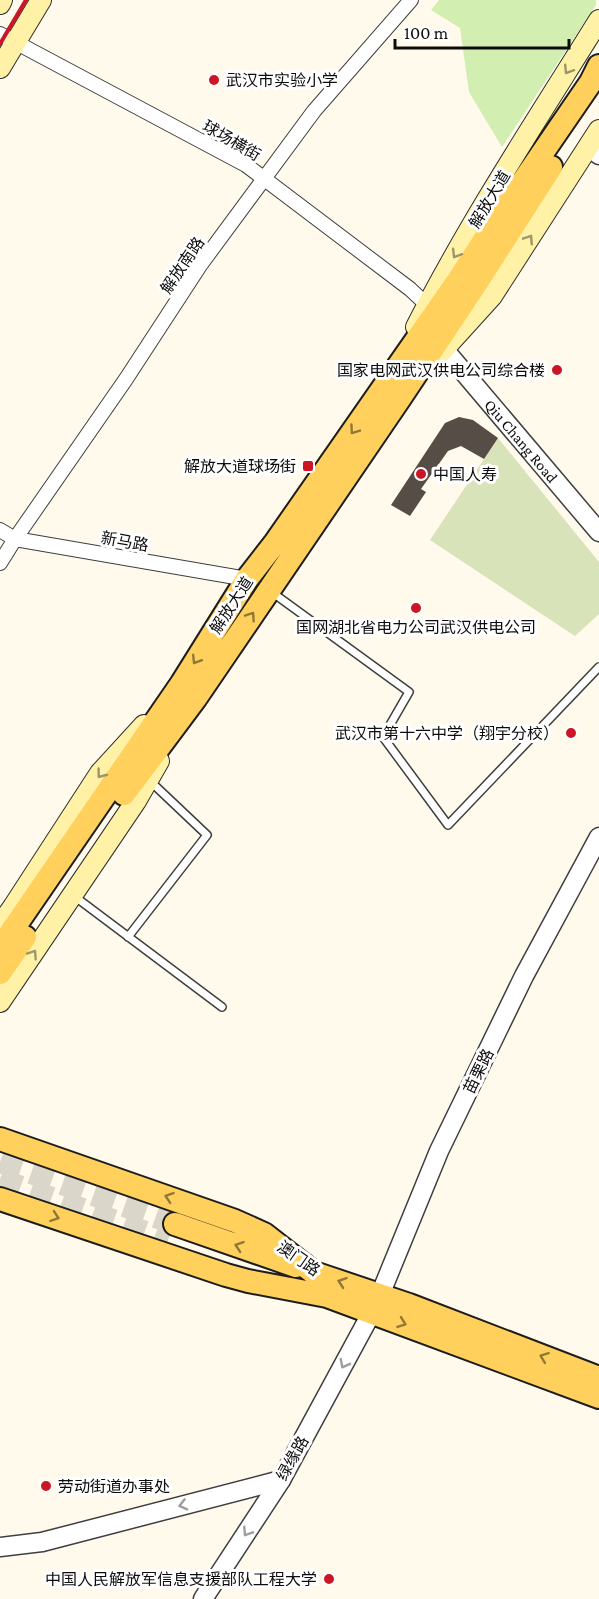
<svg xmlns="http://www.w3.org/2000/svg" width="599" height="1599" font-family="'Crimson Pro','Noto Sans SC',serif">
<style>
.green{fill:#d3eeb1}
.cemetery{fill:#d8e3ba}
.building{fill:#564d47}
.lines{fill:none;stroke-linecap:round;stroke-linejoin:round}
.primary-tunnel{stroke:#dbd6ca;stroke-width:22;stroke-dasharray:22 11;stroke-linecap:butt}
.service-casing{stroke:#3f3f3f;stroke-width:10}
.minor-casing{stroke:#3f3f3f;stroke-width:16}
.tertiary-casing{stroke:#3f3f3f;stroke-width:21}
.secondary-casing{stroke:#2e2e2e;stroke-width:22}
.primary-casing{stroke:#1d1d1d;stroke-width:26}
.service{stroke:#fff;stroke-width:7}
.minor{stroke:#fff;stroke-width:14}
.tertiary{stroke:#fff;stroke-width:18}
.secondary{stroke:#fff2a7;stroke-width:20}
.primary{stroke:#ffd05c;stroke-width:22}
.rail{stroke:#cb1626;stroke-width:4}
.oneway{stroke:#9e9669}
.oneway2{stroke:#927838}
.oneway3{stroke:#9e9e9e}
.poi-dot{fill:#cb1626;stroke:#fff;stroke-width:2}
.labels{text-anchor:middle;stroke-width:6;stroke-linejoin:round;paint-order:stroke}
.poi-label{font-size:16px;fill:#0c0c0c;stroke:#fff;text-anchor:end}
.street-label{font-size:16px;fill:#0c0c0c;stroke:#fff}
</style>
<rect width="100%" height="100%" fill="#fffaec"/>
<path class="green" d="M439 0H596V5L502 147 469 92 460 28 431 10Z"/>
<path class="cemetery" d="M498 438 599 562V614L575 636 430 540Z"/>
<path class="building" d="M459 417 473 420 498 438 484 459 461 446 448 451 421 489 426 492 410 516 391 505 445 423Z"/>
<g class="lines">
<path class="primary-tunnel" d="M0 1162 175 1224
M0 1179 168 1240"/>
<defs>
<path id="service" d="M273 593 409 692 383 737 448 825 599 667
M74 896 222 1007
M128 937 207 835 150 781"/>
<path id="minor" d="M0 34 246 165 410 289 427 305
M0 530 15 539 247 579
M0 563 15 539 126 379 201 264 314 111 411 0"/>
<g id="tertiary">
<path d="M589 147 599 155"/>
<path id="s1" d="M444 349 599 532"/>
<path d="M0 1547 42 1542 281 1480"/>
<path d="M203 1599 281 1480 372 1312 380 1295 439 1151 524 976 599 837"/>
</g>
<path id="secondary" d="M0 4 2 0
M0 68 41 0
M416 327C470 221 536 121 599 20
M434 360 492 296 599 130
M0 925 13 907 100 773 144 725
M0 1002 136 801 159 761"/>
<path id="primary" d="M124 794 195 699 400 398 478 281 551 167
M0 948 182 683 247 579 275 543 461 276 506 206 591 82 599 66
M0 973 25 937
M0 1139 235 1221 264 1234 314 1273 409 1305 599 1378
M0 1199 226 1275 248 1281 327 1296 599 1397
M175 1224 296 1266"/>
</defs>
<use href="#service" class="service-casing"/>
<use href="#minor" class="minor-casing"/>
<use href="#tertiary" class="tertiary-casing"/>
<use href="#secondary" class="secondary-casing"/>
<use href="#primary" class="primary-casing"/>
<use href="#service" class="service"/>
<use href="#minor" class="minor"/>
<use href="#tertiary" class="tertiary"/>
<use href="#secondary" class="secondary"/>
<use href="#primary" class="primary"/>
<path class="rail" d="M0 44 26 0"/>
</g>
<defs><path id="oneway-chevron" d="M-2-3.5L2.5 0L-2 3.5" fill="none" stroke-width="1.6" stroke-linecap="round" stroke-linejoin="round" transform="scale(1.5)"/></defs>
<g class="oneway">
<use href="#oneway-chevron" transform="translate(568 70) rotate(122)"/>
<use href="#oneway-chevron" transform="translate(529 239) rotate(-57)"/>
<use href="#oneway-chevron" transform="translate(456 254) rotate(121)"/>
<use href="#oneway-chevron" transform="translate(101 774) rotate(127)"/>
<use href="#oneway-chevron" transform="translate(33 954) rotate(-56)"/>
</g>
<g class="oneway2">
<use href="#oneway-chevron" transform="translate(354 430) rotate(125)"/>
<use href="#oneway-chevron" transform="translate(251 616) rotate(-56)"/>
<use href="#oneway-chevron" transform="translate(196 660) rotate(122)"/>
<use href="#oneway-chevron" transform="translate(169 1197) rotate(-161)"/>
<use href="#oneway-chevron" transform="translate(55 1217) rotate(19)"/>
<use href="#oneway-chevron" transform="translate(239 1246) rotate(-161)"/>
<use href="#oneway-chevron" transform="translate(342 1282) rotate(-161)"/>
<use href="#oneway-chevron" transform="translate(402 1323) rotate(20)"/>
<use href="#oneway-chevron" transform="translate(544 1357) rotate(-159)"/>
</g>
<g class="oneway3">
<use href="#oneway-chevron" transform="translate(344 1364) rotate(118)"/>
<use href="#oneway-chevron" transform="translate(183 1505) rotate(166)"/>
<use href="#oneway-chevron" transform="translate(247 1532) rotate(123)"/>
</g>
<g class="poi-dot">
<circle cx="214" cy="80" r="6"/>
<circle cx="557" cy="370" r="6"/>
<rect x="302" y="460" width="12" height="12" rx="3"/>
<circle cx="421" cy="474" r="6"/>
<circle cx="416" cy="608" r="6"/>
<circle cx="571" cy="733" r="6"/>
<circle cx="46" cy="1486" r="6"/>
<circle cx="329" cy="1579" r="6"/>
</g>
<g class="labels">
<g class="poi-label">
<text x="226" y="86" text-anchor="start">武汉市实验小学</text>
<text x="545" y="376">国家电网武汉供电公司综合楼</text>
<text x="296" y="472">解放大道球场街</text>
<text x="433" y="480" text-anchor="start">中国人寿</text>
<text x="416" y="633" text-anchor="middle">国网湖北省电力公司武汉供电公司</text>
<text x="559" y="739">武汉市第十六中学（翔宇分校）</text>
<text x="58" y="1492" text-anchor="start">劳动街道办事处</text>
<text x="317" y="1585">中国人民解放军信息支援部队工程大学</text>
</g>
<g class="street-label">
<text transform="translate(232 140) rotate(30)" y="6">球场横街</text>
<text transform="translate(489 199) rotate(-59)" y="6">解放大道</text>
<text transform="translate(182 265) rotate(-56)" y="6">解放南路</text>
<text dy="6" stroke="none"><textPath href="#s1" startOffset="120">Qiu Chang Road</textPath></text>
<text transform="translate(125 541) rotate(10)" y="6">新马路</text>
<text transform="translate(231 605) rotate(-57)" y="6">解放大道</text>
<text transform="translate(478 1071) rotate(-64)" y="6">苗栗路</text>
<text transform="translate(299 1258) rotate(35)" y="6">澳门路</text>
<text transform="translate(292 1458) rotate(-61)" y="6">绿缘路</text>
</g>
</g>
<path d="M395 39v9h174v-9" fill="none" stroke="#0c0c0c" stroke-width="3"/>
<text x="404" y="39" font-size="18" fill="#0c0c0c" stroke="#ffffff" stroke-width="4.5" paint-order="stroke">100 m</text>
</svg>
